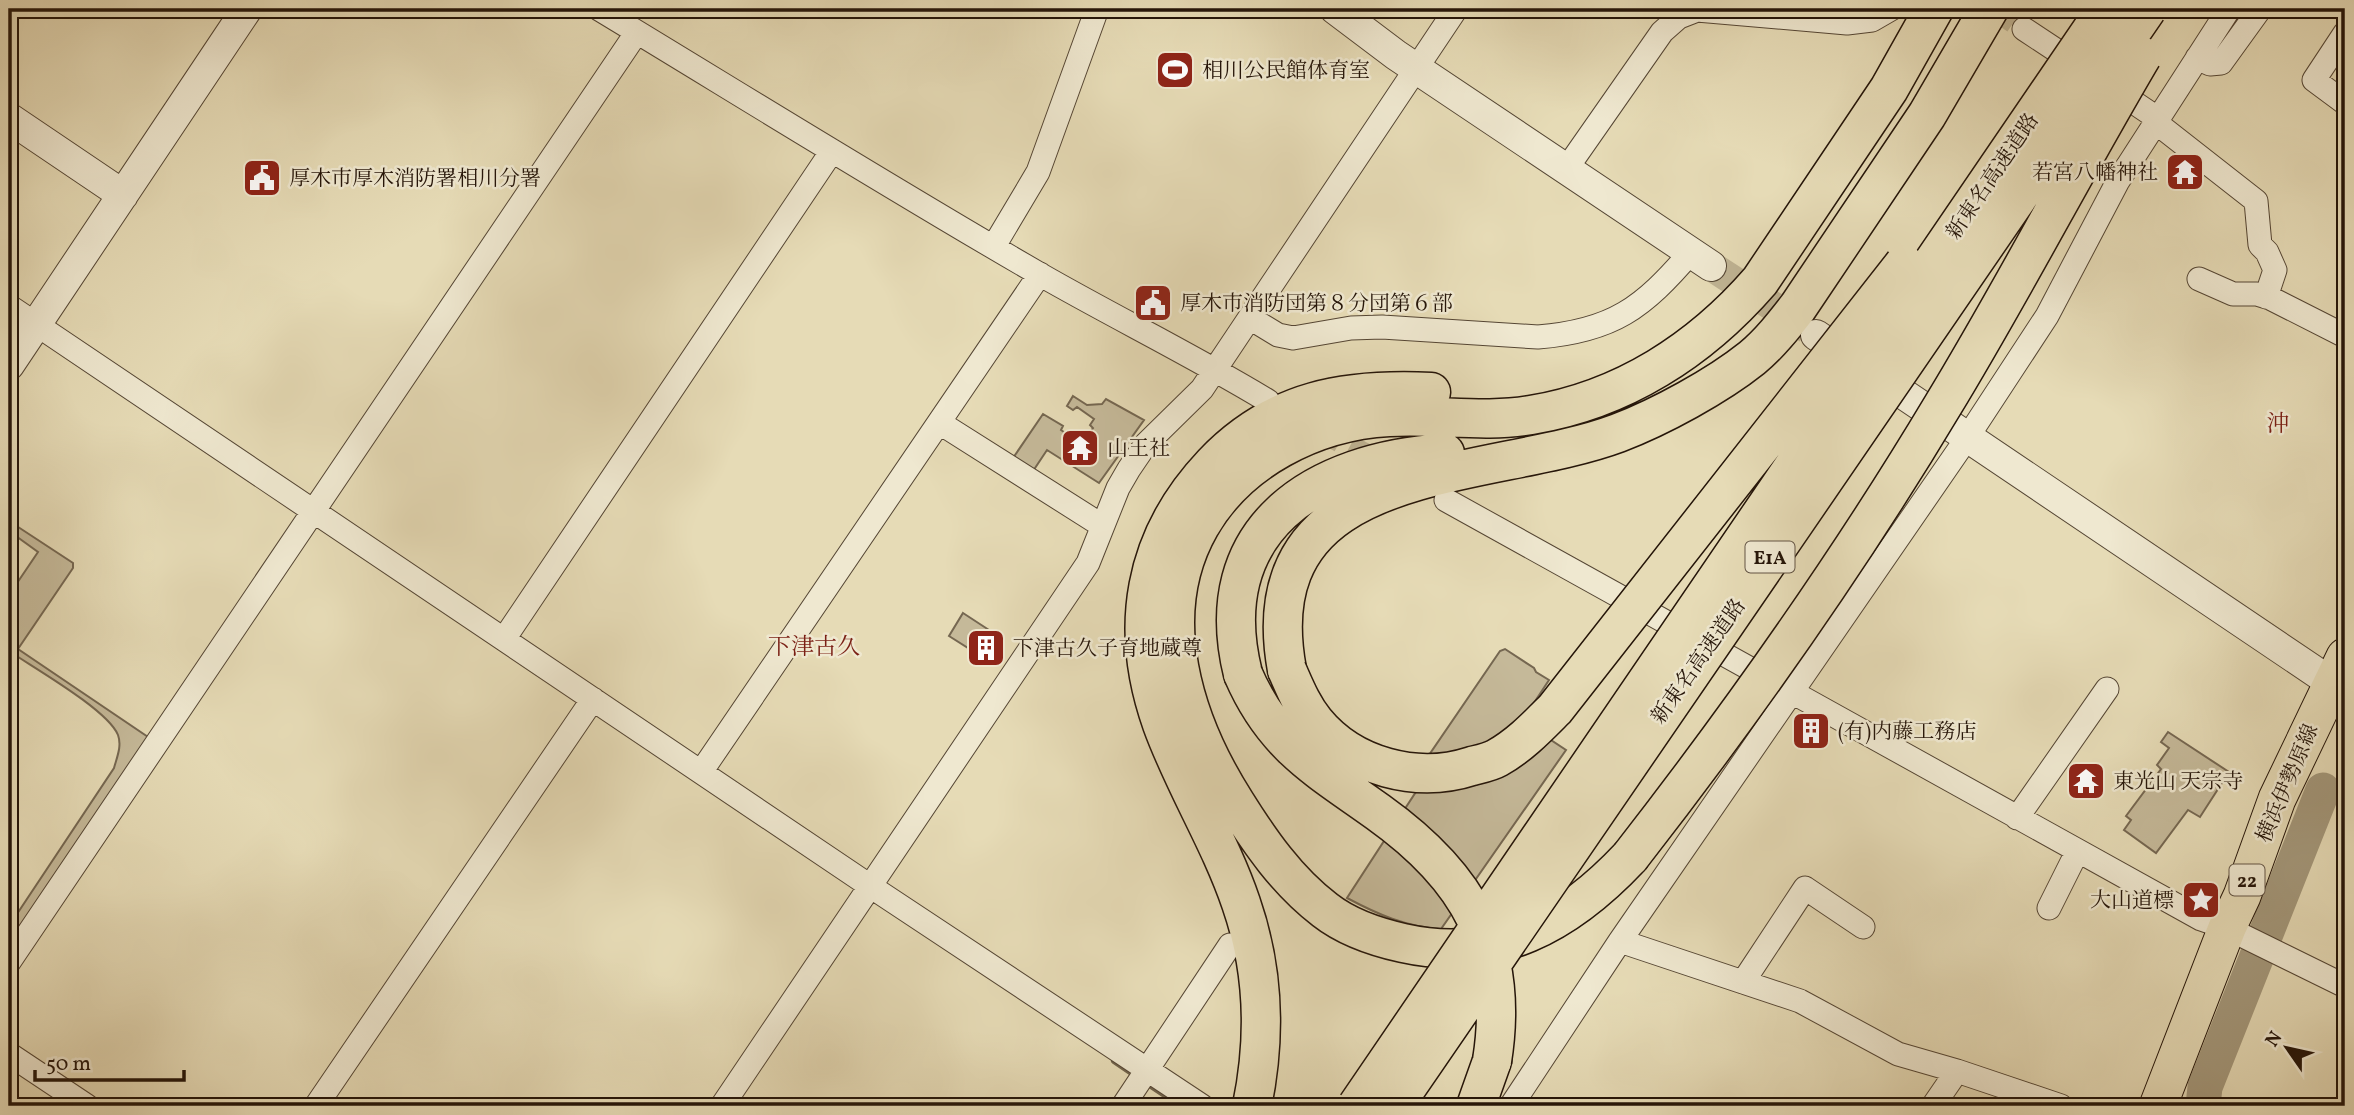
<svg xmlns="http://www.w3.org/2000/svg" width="2354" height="1115" font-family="Vollkorn,'Noto Serif JP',serif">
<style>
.green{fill:#c5b999;stroke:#756751;stroke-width:2}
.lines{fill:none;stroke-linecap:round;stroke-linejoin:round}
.stream{stroke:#71644d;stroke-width:6}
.river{stroke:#a4987b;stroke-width:35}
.minor-tunnel{stroke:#bfb393;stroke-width:23;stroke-dasharray:23 11;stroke-linecap:butt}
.tertiary-tunnel{stroke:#bfb393;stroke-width:30;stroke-dasharray:30 15;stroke-linecap:butt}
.minor-casing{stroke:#554634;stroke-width:25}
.tertiary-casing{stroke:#554634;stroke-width:32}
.primary-casing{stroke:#251509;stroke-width:39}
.motorway-casing{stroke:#251509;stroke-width:41}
.minor{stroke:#efe8d0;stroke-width:23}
.tertiary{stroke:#efe8d0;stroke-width:30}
.primary{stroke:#e6dbb6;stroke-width:37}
.motorway{stroke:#e6dbb6;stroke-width:38}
.motorway-bridge-casing{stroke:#251509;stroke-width:41;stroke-linecap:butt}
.motorway-bridge{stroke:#e6dbb6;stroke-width:38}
.labels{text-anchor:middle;stroke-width:5;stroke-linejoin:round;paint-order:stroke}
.shield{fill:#efe8d0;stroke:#625445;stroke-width:2}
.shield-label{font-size:19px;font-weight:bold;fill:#251509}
.poi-label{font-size:21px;fill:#251509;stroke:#efe8d0;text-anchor:start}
.street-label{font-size:21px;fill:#251509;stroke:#efe8d0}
.neighbourhood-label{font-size:23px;fill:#7a1f14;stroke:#efe8d0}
</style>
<rect width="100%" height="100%" fill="#e6dbb6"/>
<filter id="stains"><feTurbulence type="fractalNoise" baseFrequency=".00286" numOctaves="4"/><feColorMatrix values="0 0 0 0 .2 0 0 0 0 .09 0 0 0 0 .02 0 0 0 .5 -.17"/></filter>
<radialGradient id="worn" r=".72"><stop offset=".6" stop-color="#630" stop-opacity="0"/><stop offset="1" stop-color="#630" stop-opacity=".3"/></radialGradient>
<path class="green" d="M1073 396 1087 405 1102 404 1106 399 1144 420 1099 483 1047 450 1033 471 1013 458 1043 414 1063 426 1061 430 1078 442 1082 436 1086 438 1093 428 1090 425 1094 419 1077 407 1073 410 1067 406Z
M9 521 73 563V568L18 649 151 739 9 949V926L114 768C117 757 122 746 118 735 108 710 34 668 9 651V625L14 617 9 612V595L38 552 9 531Z
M963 613 989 630 976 653 949 636Z
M1505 649 1534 668 1536 672 1549 680 1522 721 1566 750 1441 929C1406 927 1377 914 1347 898L1421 784 1427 758 1500 651Z
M2168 732 2229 772 2200 817 2188 810 2156 853 2124 830 2131 820 2126 816 2161 769 2157 765 2169 748 2161 742Z"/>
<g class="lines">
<path class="stream" d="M1114 1061 1136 1076
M1145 1082 1181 1106"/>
<path class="river" d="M2203 1106 2205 1087 2323 790"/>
<path class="minor-tunnel" d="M1995 9 2024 29
M1320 430 1382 464"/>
<path class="tertiary-tunnel" d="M1711 266 1808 329"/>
<defs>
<path id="minor" d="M599 9C746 98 892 189 1041 275 1116 318 1194 356 1268 401
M2024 29 2080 66
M2345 33 2314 80 2345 103
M2197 58 2210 64 2221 63 2260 9
M2111 87 2157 118 2159 125 2256 201 2260 245 2267 252 2275 270 2266 297
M1567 168 1662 32 1679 17 1697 10 1847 23 1872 20 1891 9
M994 246 1038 172 1097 9
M2199 279 2233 294H2257L2270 298 2345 336
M9 306 870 886 1202 1106
M1250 318 1278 335 1293 338 1351 328 1382 327 1538 337C1613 331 1643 308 1691 252
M940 423 1101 525
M1446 500 2201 919 2227 928 2345 986
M504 639 832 151
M701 772 1040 274
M2017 818 2107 689
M2049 908 2077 852
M1620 941 1800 1001 1898 1054 1957 1071 2061 1106
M9 962 637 32
M1743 982 1805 888 1863 927
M9 1054 87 1106
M316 1106 593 699
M722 1106 1088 563 1118 488 1129 469 1146 444 1202 389 1456 9
M1123 1106 1230 945
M1511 1106 1620 941 1967 438 2047 316 2118 181 2229 9
M1933 1106 1957 1071"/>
<path id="tertiary" d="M1335 9 1396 55 1711 266
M9 118 123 195
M1816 335 2332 683
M9 365 247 9"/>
<path id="primary" d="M2158 1106 2227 928 2242 896 2277 799 2345 657"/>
<path id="motorway" d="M1287 670C1248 458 1487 482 1618 433 1660 417 1717 386 1752 358 1770 343 1784 325 1798 307L1927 115 1989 9
M1243 674C1207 529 1315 461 1445 453
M1630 857C1568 923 1497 964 1403 943 1376 937 1348 928 1325 910 1287 881 1260 842 1235 802 1184 722 1149 615 1200 526 1238 460 1314 421 1389 417 1437 414 1484 423 1531 415 1623 400 1700 350 1760 281L1889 89 1934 9
M1252 1106C1266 1038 1264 969 1241 903 1220 841 1184 785 1162 724 1128 628 1143 538 1213 464 1275 399 1346 388 1431 392
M1476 1106 1492 1061"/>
</defs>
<use href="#minor" class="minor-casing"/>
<use href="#tertiary" class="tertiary-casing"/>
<use href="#primary" class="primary-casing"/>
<use href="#motorway" class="motorway-casing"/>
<use href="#minor" class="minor"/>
<use href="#tertiary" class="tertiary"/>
<use href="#primary" class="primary"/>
<use href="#motorway" class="motorway"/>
<defs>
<path id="motorway-bridge" d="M1287 670C1295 688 1302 706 1315 722 1352 767 1417 784 1472 766 1480 764 1490 762 1497 758 1520 745 1537 727 1555 709L1904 264
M1243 674C1274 746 1318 769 1378 812 1469 877 1510 948 1492 1061
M1630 857C1743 712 1849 562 1943 405 2013 290 2074 171 2142 56
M1357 1106 2106 9
M1394 1106 2147 9"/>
</defs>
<use href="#motorway-bridge" class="motorway-bridge-casing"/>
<use href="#motorway-bridge" class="motorway-bridge"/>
</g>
<defs>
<symbol id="stadium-square" viewBox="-11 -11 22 22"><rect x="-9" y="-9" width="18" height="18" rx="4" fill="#8f2418" stroke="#efe8d0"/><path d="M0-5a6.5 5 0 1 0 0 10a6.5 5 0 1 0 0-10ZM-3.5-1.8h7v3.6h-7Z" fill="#fff"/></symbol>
<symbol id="temple-square" viewBox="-11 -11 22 22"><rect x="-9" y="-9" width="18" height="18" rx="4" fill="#8f2418" stroke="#efe8d0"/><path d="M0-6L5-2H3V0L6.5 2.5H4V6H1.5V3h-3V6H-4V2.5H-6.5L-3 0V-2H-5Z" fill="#fff"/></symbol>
<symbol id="civic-square" viewBox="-11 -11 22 22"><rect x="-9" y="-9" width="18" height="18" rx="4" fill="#8f2418" stroke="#efe8d0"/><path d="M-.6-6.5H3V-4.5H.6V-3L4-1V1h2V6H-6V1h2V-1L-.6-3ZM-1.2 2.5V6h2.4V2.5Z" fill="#fff"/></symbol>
<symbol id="building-square" viewBox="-11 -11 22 22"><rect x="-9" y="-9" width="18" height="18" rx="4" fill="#8f2418" stroke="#efe8d0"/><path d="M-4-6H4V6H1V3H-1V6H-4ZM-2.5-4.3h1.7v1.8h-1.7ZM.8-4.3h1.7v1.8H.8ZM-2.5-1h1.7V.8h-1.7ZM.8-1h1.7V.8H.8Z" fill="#fff"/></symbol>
<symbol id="sight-square" viewBox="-11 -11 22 22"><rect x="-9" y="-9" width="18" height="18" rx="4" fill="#8f2418" stroke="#efe8d0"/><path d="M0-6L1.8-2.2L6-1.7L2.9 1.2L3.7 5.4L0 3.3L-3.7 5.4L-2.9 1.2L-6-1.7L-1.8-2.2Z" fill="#fff"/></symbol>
</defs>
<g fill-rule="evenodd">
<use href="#stadium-square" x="1153" y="48" width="44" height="44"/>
<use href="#temple-square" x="2163" y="150" width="44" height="44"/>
<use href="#civic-square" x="240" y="156" width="44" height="44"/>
<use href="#civic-square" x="1131" y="281" width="44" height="44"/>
<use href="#temple-square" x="1058" y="426" width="44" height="44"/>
<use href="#building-square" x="964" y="626" width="44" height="44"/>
<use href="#building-square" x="1789" y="709" width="44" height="44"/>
<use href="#temple-square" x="2064" y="759" width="44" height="44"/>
<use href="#sight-square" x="2179" y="878" width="44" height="44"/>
</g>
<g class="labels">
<g class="shield">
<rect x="1745.5" y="541.5" width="49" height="31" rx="5"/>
<rect x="2229.5" y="864.5" width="35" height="31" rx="5"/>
</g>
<g class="shield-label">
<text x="1770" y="564">E1A</text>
<text x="2247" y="887">22</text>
</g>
<g class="poi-label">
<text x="1202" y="77">相川公民館体育室</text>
<text x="2158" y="179" text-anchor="end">若宮八幡神社</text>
<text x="289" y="185">厚木市厚木消防署相川分署</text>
<text x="1180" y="310">厚木市消防団第８分団第６部</text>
<text x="1107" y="455">山王社</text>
<text x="1013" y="655">下津古久子育地蔵尊</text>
<text x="1838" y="738">(有)内藤工務店</text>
<text x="2113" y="788">東光山 天宗寺</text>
<text x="2174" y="907" text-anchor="end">大山道標</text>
</g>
<g class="street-label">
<text transform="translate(1992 176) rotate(-56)" y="7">新東名高速道路</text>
<text transform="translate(1698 661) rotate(-55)" y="7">新東名高速道路</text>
<text transform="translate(2287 783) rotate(-67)" y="7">横浜伊勢原線</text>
</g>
<g class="neighbourhood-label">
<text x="2278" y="431">沖</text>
<text x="814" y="654">下津古久</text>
</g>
</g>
<rect width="2354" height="1115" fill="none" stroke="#e6dbb6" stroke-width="35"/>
<rect x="10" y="10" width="2333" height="1094" fill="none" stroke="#251509" stroke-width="3.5"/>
<rect x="18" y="18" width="2319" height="1080" fill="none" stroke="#251509" stroke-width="2"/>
<g transform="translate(2287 1048) rotate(304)" stroke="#efe8d0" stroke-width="5" paint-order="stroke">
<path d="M0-5L12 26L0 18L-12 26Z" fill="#251509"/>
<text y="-10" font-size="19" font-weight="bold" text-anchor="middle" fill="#251509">N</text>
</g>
<path d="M35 1070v10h149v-10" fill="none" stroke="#251509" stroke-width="3.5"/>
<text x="46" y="1070" font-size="21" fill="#251509" stroke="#efe8d0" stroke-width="5" paint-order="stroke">50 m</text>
<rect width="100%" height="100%" filter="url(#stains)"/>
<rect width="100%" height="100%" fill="url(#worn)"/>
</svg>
